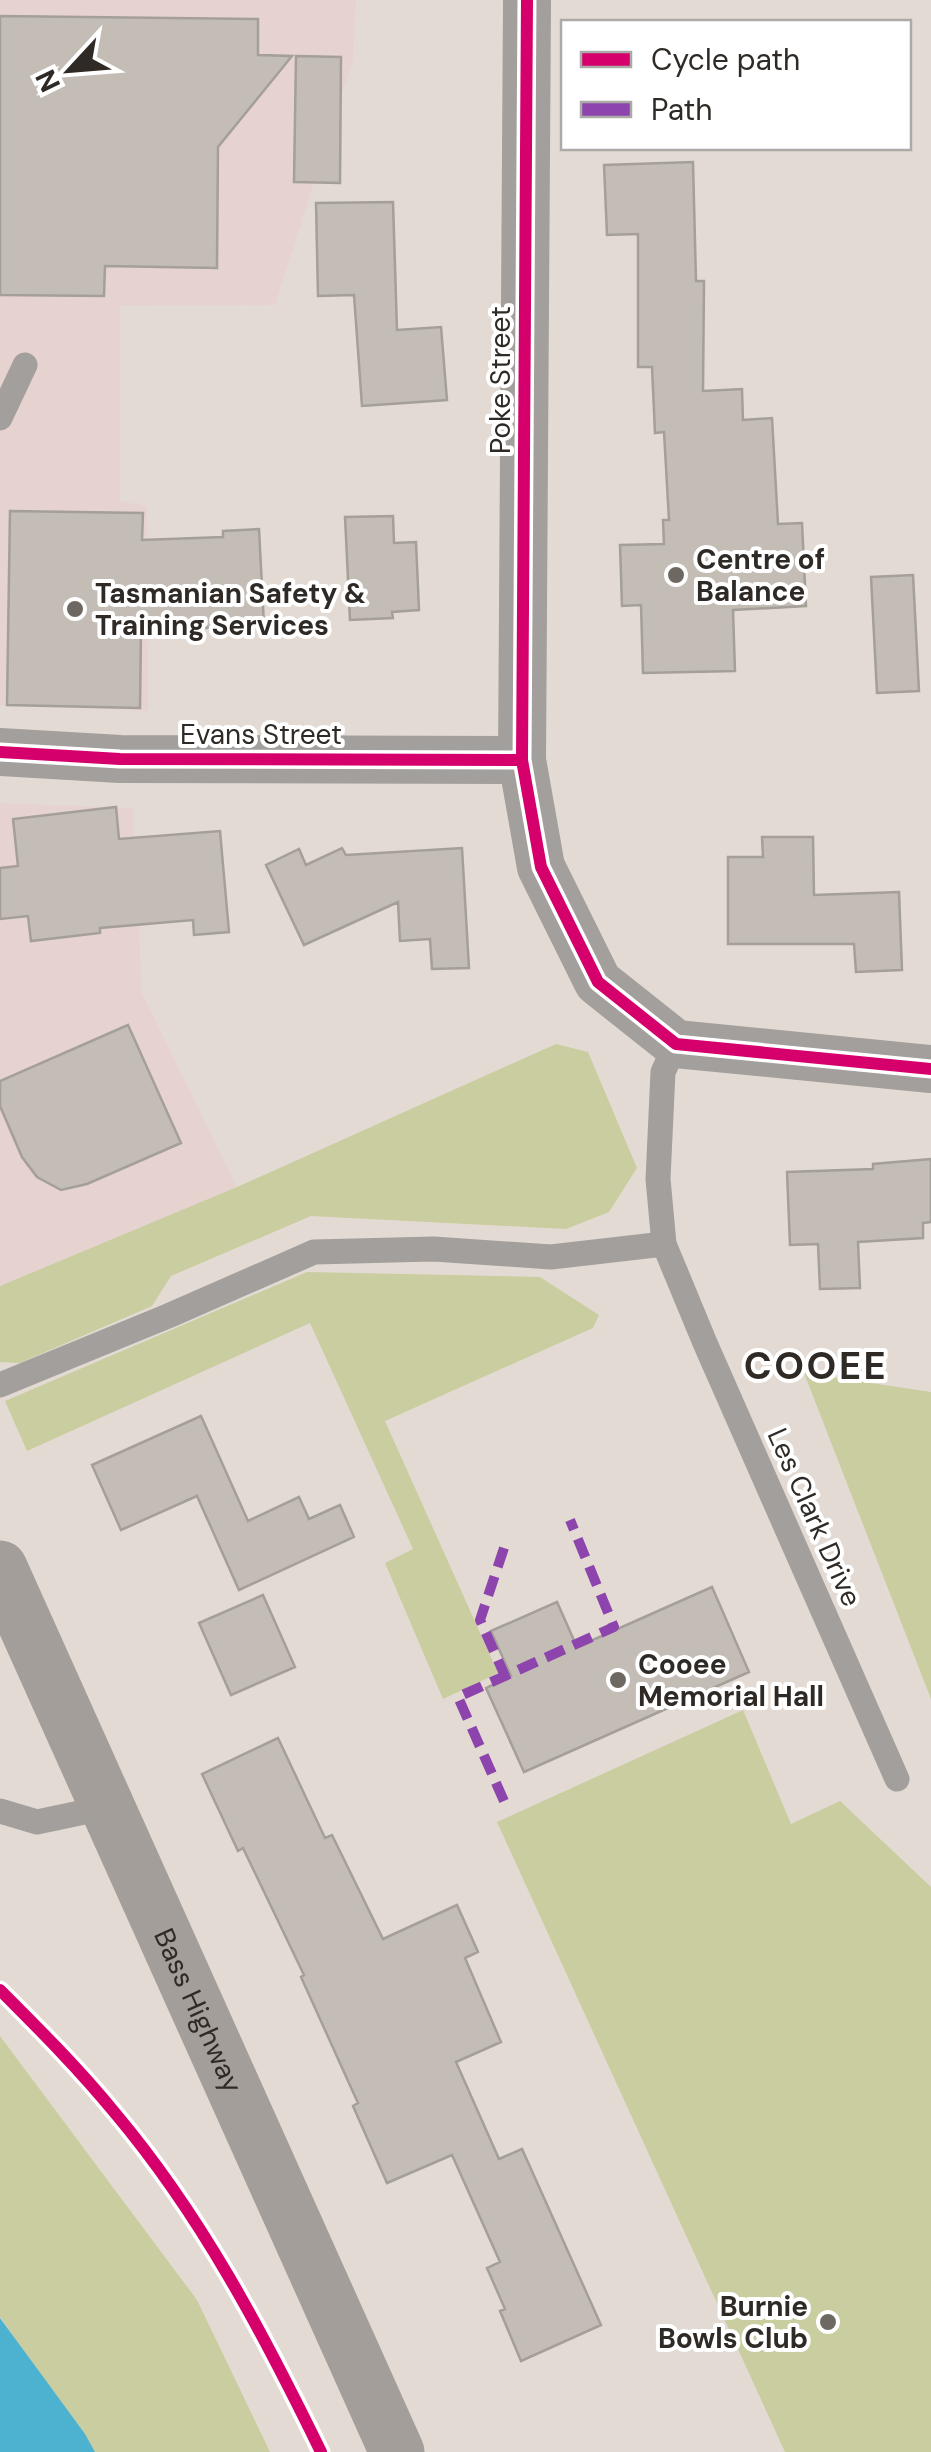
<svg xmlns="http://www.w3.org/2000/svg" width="931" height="2452" font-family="'DM Sans',sans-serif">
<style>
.commercial{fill:#e6d3d0}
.green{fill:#c9cda0}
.water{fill:#4cb2d0}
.building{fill:#c3bdb6;stroke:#a59f99;stroke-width:2.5}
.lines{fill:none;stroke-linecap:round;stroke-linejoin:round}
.service{stroke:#a29f9c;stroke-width:25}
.minor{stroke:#a29f9c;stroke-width:48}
.trunk{stroke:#a49e9a;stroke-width:55}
.quiet{stroke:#8e44ad;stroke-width:10;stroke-dasharray:20 10;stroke-linecap:butt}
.cycleway-casing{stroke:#fff;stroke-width:19}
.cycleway{stroke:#d6006c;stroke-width:12}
.poi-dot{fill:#6e6862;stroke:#fff;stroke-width:4}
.labels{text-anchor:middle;stroke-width:8;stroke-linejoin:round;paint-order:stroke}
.street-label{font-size:28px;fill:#2f2a25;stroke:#fff}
.poi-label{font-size:28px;font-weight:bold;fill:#2f2a25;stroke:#fff;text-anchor:start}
.district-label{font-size:38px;font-weight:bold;letter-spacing:2.5px;fill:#2f2a25;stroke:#fff}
</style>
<rect width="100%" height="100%" fill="#e3dbd3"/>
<path class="commercial" d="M0 0H356L353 60 275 305 120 306V501L147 506 148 711 0 705Z
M0 803 133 808 142 993 237 1187 0 1286Z"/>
<path class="green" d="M556 1044 588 1052 637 1168 609 1212 566 1229 311 1216 171 1276 152 1306 20 1363 0 1362V1286L237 1187Z
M307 1272 540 1277 599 1315 593 1328 385 1421 498 1673 443 1699 385 1563 413 1549 310 1323 27 1451 5 1401Z
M804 1373 931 1392V1699Z
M743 1710 791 1824 840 1801 931 1887V2452H785L497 1822Z
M0 2036 197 2300 270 2452H95L0 2317Z"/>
<path class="water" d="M0 2318 85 2434 95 2452H0Z"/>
<path class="building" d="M0 16 258 19V55L292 56 218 147 217 268 105 266 104 296 0 295Z
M296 56 341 57 340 183 294 182Z
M693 162 696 281H704L703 391 742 389 743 420 772 418 778 524 802 523 806 606 733 610 735 671 643 673 641 605 622 606 620 545 664 544 663 520H669L664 432 655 433 652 367H638V234L607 235 604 165Z
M393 202 397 330 441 327 447 400 362 406 354 295 318 296 316 203Z
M10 511 143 513 142 540 223 537V531L259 529 264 625 141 631 140 708 7 705Z
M393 516 394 543 416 542 419 610 392 612 393 618 350 620 345 517Z
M913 575 919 691 877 693 871 577Z
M116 807 119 839 220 831 229 932 194 935 193 920 100 928V933L31 941 28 916 0 919V868L18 866 13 819Z
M762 837H813L814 895 899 892 902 970 856 972 854 944H728V857H763Z
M342 848 346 855 462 848 469 968 432 969 430 939 400 941 398 902 304 945 266 865 299 849 306 865Z
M128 1025 181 1143 87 1184 61 1190 37 1177 22 1157 0 1106V1081Z
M931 1159V1222L923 1223V1238L858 1242 860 1288 820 1289 818 1244 790 1245 787 1172 873 1169V1164Z
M201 1416 248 1521 299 1497 309 1519 340 1505 354 1537 239 1590 197 1496 121 1530 92 1465Z
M712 1587 749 1672 524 1772 486 1688 511 1676 491 1631 557 1602 577 1647Z
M263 1595 295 1667 231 1695 199 1623Z
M278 1738 325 1838 332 1835 383 1939 457 1905 478 1952 465 1958 501 2042 456 2062 499 2159 522 2149 601 2325 521 2361 500 2311 505 2309 487 2268 500 2262 452 2155 387 2183 353 2106 358 2103 301 1977 304 1975 243 1848 238 1851 202 1774Z"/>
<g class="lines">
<path class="service" d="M0 418 25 365
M676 1044 663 1072 658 1179 664 1244 705 1343 897 1779
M0 1385 168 1316 314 1252 434 1249 551 1257 664 1244
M0 1811 37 1822 108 1807"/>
<path class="minor" d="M527 0 522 760 541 867 598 982 676 1044 931 1069
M0 752 120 759 522 760"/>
<path class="trunk" id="s1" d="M0 1568 397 2452"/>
<path class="quiet" d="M504 1548 480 1620 505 1676
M504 1801 458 1697 614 1627 570 1520"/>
<defs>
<path id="cycleway" d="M527 0 522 760 541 867 598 982 676 1044 931 1069
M0 752 120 759 522 760
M0 1990C40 2030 79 2069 115 2113 201 2215 263 2333 321 2452"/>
</defs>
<use href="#cycleway" class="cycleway-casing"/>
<use href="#cycleway" class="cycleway"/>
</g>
<g class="poi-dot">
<circle cx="676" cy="575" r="10"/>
<circle cx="75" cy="609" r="10"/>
<circle cx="618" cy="1680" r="10"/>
<circle cx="828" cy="2322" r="10"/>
</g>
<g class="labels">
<g class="street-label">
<text transform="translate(500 380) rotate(-90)" y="10">Poke Street</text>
<text x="261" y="744">Evans Street</text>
<text transform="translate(815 1517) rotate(66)" y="10">Les Clark Drive</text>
<text dy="10" stroke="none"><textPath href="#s1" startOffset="485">Bass Highway</textPath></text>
</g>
<g class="poi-label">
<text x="696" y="569">Centre of<tspan x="696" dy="32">Balance</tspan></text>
<text x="95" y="603">Tasmanian Safety &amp;<tspan x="95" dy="32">Training Services</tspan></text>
<text x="638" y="1674">Cooee<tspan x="638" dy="32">Memorial Hall</tspan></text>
<text x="808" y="2316" text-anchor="end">Burnie<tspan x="808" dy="32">Bowls Club</tspan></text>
</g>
<g class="district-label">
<text x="816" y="1379">COOEE</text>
</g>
</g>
<rect x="561" y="20" width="350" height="130" fill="#ffffff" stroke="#acaaa8" stroke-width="2.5"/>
<rect x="581" y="52" width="50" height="15" fill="#d6006c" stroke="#acaaa8" stroke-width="2.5"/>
<text x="651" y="70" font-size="30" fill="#2f2a25">Cycle path</text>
<rect x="581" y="102" width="50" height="15" fill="#8e44ad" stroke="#acaaa8" stroke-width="2.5"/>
<text x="651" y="120" font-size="30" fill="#2f2a25">Path</text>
<g transform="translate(70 70) rotate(244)" stroke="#ffffff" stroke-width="8" paint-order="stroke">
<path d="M0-8L18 38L0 25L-18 38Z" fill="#2f2a25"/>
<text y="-15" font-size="28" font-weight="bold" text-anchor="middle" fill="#2f2a25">N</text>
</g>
</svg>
